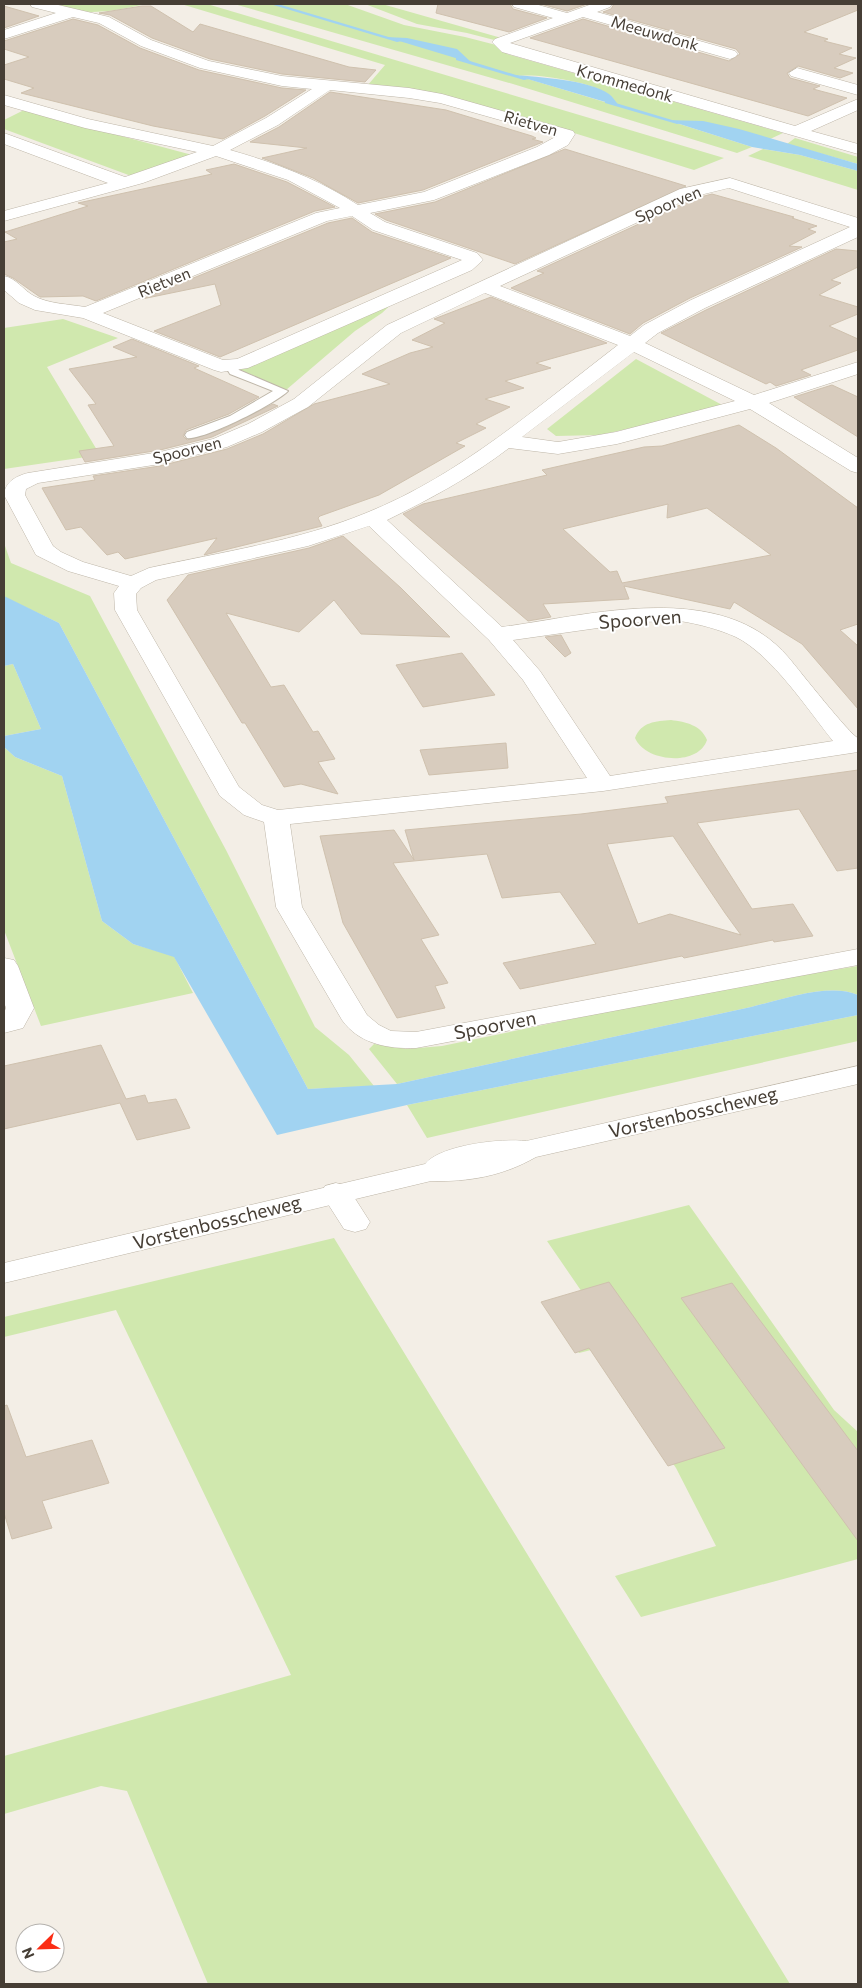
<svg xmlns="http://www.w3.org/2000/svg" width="862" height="1988" font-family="Commissioner,sans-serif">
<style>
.green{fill:#d0e8ae;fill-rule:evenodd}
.water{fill:#a1d3f1}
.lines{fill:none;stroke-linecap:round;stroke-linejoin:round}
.stream{fill:#a1d3f1;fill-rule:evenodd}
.building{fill:#d8ccbe;stroke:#cfc1ae;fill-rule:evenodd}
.service-casing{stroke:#beb6a8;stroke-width:2}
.minor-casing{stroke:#beb6a8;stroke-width:1}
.tertiary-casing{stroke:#beb6a8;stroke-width:1}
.service{fill:#fff;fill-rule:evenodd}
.minor{fill:#fff;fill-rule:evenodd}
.tertiary{fill:#fff;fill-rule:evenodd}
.labels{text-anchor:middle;stroke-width:4;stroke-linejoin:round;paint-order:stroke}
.far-street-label{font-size:16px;fill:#463e35;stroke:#fff}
.street-label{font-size:19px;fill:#463e35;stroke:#fff}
</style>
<rect width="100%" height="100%" fill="#f3eee6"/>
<path class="green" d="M45 4H147C106 12 87 17 45 4Z
M181 4H207L724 158 694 170 548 125 367 86 385 65Z
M234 4H345L404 25 465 37 500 46 507 54 783 133 768 140C734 128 706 121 670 121L752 147 737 153 513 84ZM518 76C536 73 592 82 608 94 612 96 615 102 618 106Z
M365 4H382L505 39 502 42 467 33 417 24Z
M24 110 196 156 134 177 4 129V120Z
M795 138 858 157V164L787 144Z
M763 149 800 155 858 171V190L748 156Z
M397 299 382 313 355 331 286 390 236 368Z
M63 319 118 338 47 367 100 455 4 469V328Z
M636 359 726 407 600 435 556 436 547 429Z
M4 543 11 563 90 596 226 850 315 1027 349 1055 374 1086 308 1089 59 623 4 597Z
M13 664 41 729 4 736V666Z
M671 720C686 722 701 725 707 740 698 767 645 762 635 738 641 722 656 721 671 720Z
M4 747 15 757 62 776 102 921 133 944 174 956 193 993 41 1026 4 930Z
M858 966V995C830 982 780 1000 751 1007L397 1084 369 1049 374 1044 407 1049 442 1046 702 992Z
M858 1015V1041L427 1138 407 1105Z
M689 1205 834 1410 858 1432V1559L641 1617 615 1576 716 1546 676 1468 595 1349 579 1353 547 1307 582 1292 547 1241Z
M334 1238 790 1984H208L127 1791 101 1786 4 1814V1756L291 1675 116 1310 4 1337V1317Z"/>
<path class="water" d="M386 37 407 38 457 49 472 63Z
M514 75C538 77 590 80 609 94 613 97 616 102 619 106Z
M667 120 703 121 739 129 858 164V171L800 155 752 147Z
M4 596 59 623 308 1089 397 1084 751 1007C780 1000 830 982 858 995V1015L407 1105 277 1135 174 957 133 944 102 921 62 776 15 757 4 747V736L41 729 13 664 4 666Z"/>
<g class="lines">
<path class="stream" d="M270 4H278L402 41 397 42Z
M456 58H460L529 79 524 80 456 60Z
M605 101H609L682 123 677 124 605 103Z"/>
</g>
<path class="building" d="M438 4H510L513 9 547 18 509 32 436 13Z
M541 4H587L567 11Z
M614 4H858V10L804 32 828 39 824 41 852 48 839 54 856 58 834 68 853 73 840 78 798 66 787 73 790 78 820 86 813 89 847 98 808 116 530 38 583 19 729 61 740 54 736 49 603 12 611 9Z
M4 6 39 16 4 28Z
M142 6H151L193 32 200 24 349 67 376 70 365 82 282 74 210 59 152 38 110 15 99 13Z
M73 19 98 25 140 48 199 70 282 88 306 90 265 116 223 139 153 126 21 93 34 88 4 79V65L29 57 4 49V41Z
M330 92 446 110 532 136 536 138 532 139 543 142 423 190 358 203 313 178 262 158 307 148 250 142 279 127Z
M565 149 686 186 515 264 386 220 375 214 435 202Z
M234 164 287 182 335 207 315 211 96 301 83 296 40 297 13 278 4 274V242L17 239 5 232 88 206 78 203 212 174 206 170Z
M712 194 794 217 792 218 817 226 808 229 816 232 789 246 802 247 690 298 643 323 630 334 511 288 544 273 537 271 693 199Z
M352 218 372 232 451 258 220 357 154 331 221 305 215 284 142 299 328 223Z
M836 249 858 251V267L831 280 841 283 819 295 858 307V314L829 326 858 339V350L801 370 811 375 776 386 770 382 766 384 661 333 706 310Z
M491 297 607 343 536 363 551 368 505 381 524 388 485 399 510 407 476 424 486 428 456 443 465 446 379 495 320 516 318 518 322 526 204 555 217 538 125 559 118 552 107 555 81 527 66 530 42 488 95 480 93 476 160 466 227 449 263 434 314 404 390 384 362 374 410 353 433 347 412 340 445 323 434 319Z
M132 339 199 366 194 368 259 397 229 414 186 430 183 436 187 440 223 429 273 404 278 406 212 437 160 450 85 462 79 451 114 446 88 405 96 404 69 369 137 357 113 347Z
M832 385 858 397V437L794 397Z
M739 425 776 448 858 508V624L840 630 858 646V709L802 644 734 602 730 609 624 586 629 599 543 604 551 617 528 621 403 514 423 504 547 475 542 470 644 447 662 446ZM668 504 667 518 707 508 771 555 622 583 617 571 610 572 563 529Z
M343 536 401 588 450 637 361 634 334 600 299 632 226 613 271 687 284 685 313 732 318 731 335 759 318 762 338 794 301 784 284 787 245 723H242L167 600 188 575 309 548Z
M561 635 571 653 565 657 545 637Z
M462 653 495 695 423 707 396 665Z
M506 743 508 768 429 775 420 750Z
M858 770V868L837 871 799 809 697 823 752 909 793 904 813 936 774 942 773 940 684 958 682 956 520 989 503 963 596 944 560 892 502 898 487 854 393 863 439 935 421 939 448 983 435 986 445 1008 397 1018 343 923 320 836 394 830 414 860 405 830 581 814 668 803 665 797ZM673 836 725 913 741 935 670 914 638 924 607 844Z
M101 1045 126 1099 145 1095 148 1103 176 1099 190 1128 137 1140 120 1103 4 1129V1066Z
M609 1282 636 1320 725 1448 668 1466 589 1348 575 1353 541 1302Z
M732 1283 858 1451V1541L681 1298Z
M7 1405 26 1457 92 1440 109 1483 42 1501 52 1528 12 1539 4 1513V1406Z"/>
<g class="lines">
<defs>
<path id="service" d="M231 363 235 364 239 370 288 391C277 403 202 441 187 438L185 435 187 432 230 416 273 391 230 374 225 366Z"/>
<path id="minor" d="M30 4H54L109 17 151 40 209 61 282 76 409 88 442 94 573 131 575 134 568 145 549 155 434 200 370 213 385 222 477 253 483 260 472 270 248 368 221 372 214 370 83 318 35 310 19 303 4 290V276C16 278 23 290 34 296 49 304 68 304 85 307L316 213 340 208 288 180 216 156 143 183 4 221V211L108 183 4 144V133L125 177 197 152 85 128 4 105V95L88 119 213 146 266 118 312 89 282 86 200 68 141 46 99 23 73 17 4 39V30L56 13 32 7ZM330 90 409 98 440 103 557 136 537 147 424 192 358 205C318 179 276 163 230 150L278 125ZM352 216 373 230 462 260 237 359 223 360 103 313 327 221Z
M512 4H535L567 13 592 4H612L610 7 597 12 735 51 738 54 735 57 730 59 583 17 510 43 795 126 858 99V110L811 131 858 144V154L502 52 492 42 495 39 553 18 514 7Z
M797 68 858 85V95L791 76 789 73Z
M730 178 858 218V237L705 308 658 333 645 343 754 395 858 362V374L769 403 858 458V473L851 471 750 409 617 444 558 454 509 448C471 477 430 499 387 520L502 627C591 615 722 578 789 658 799 670 850 735 858 738V752L603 791 290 824 302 907 367 1015 379 1025 391 1031 416 1032 858 949V965L416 1048C388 1049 359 1044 342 1020L276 907 264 822 244 815 220 796 115 610 114 593 119 586 68 571 36 555 4 495C5 482 16 476 28 473L160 452 213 439 248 424 294 399 387 325 680 189ZM729 188 850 227 691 300 644 325 630 336 500 286 692 197ZM485 293 618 345C538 406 461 475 366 513 298 541 221 552 149 568L131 576 83 562 61 552 53 546 25 495 26 489 38 483 160 464 227 447 262 432 308 407 401 333ZM634 352 735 401 616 432 558 442 522 437ZM369 526 489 640 523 680 587 778 278 810 262 805 239 787 137 610 136 594 141 588 156 580 308 546ZM680 621C699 624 718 629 736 637 772 655 808 710 833 741L610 776 540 671 513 640 640 622Z
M4 958 14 960 18 966 34 1008 23 1028 4 1033V1013L6 1008 4 1002Z
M336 1183 347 1186 370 1222 366 1229 355 1232 344 1229 321 1193 325 1186Z"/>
<path id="tertiary" d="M858 1066V1084L536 1157C503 1176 469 1182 431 1181L4 1283V1263L425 1164C440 1145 502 1138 526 1141Z"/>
</defs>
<use href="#service" class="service-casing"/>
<use href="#minor" class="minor-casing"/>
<use href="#tertiary" class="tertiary-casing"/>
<use href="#service" class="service"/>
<use href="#minor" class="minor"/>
<use href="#tertiary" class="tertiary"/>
</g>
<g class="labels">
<g class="far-street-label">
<text transform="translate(655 33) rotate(16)" y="6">Meeuwdonk</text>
<text transform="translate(625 83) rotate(16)" y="6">Krommedonk</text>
<text transform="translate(531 123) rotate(16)" y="6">Rietven</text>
<text transform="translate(668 204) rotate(-23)" y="6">Spoorven</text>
<text transform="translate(164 282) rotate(-22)" y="6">Rietven</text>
<text transform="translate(187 450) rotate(-14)" y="6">Spoorven</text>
</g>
<g class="street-label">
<text transform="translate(640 619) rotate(-4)" y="7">Spoorven</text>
<text transform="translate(495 1025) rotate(-11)" y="7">Spoorven</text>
<text transform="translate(693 1112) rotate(-13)" y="7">Vorstenbosscheweg</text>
<text transform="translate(217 1222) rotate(-14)" y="7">Vorstenbosscheweg</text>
</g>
</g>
<rect width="862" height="1988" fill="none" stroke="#463e35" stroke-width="10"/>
<g transform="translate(40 1948) rotate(247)"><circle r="24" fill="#ffffff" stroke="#b5b2ae"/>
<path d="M0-4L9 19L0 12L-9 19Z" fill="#fb2d14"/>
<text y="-8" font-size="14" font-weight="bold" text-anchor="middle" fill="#463e35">N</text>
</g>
</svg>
